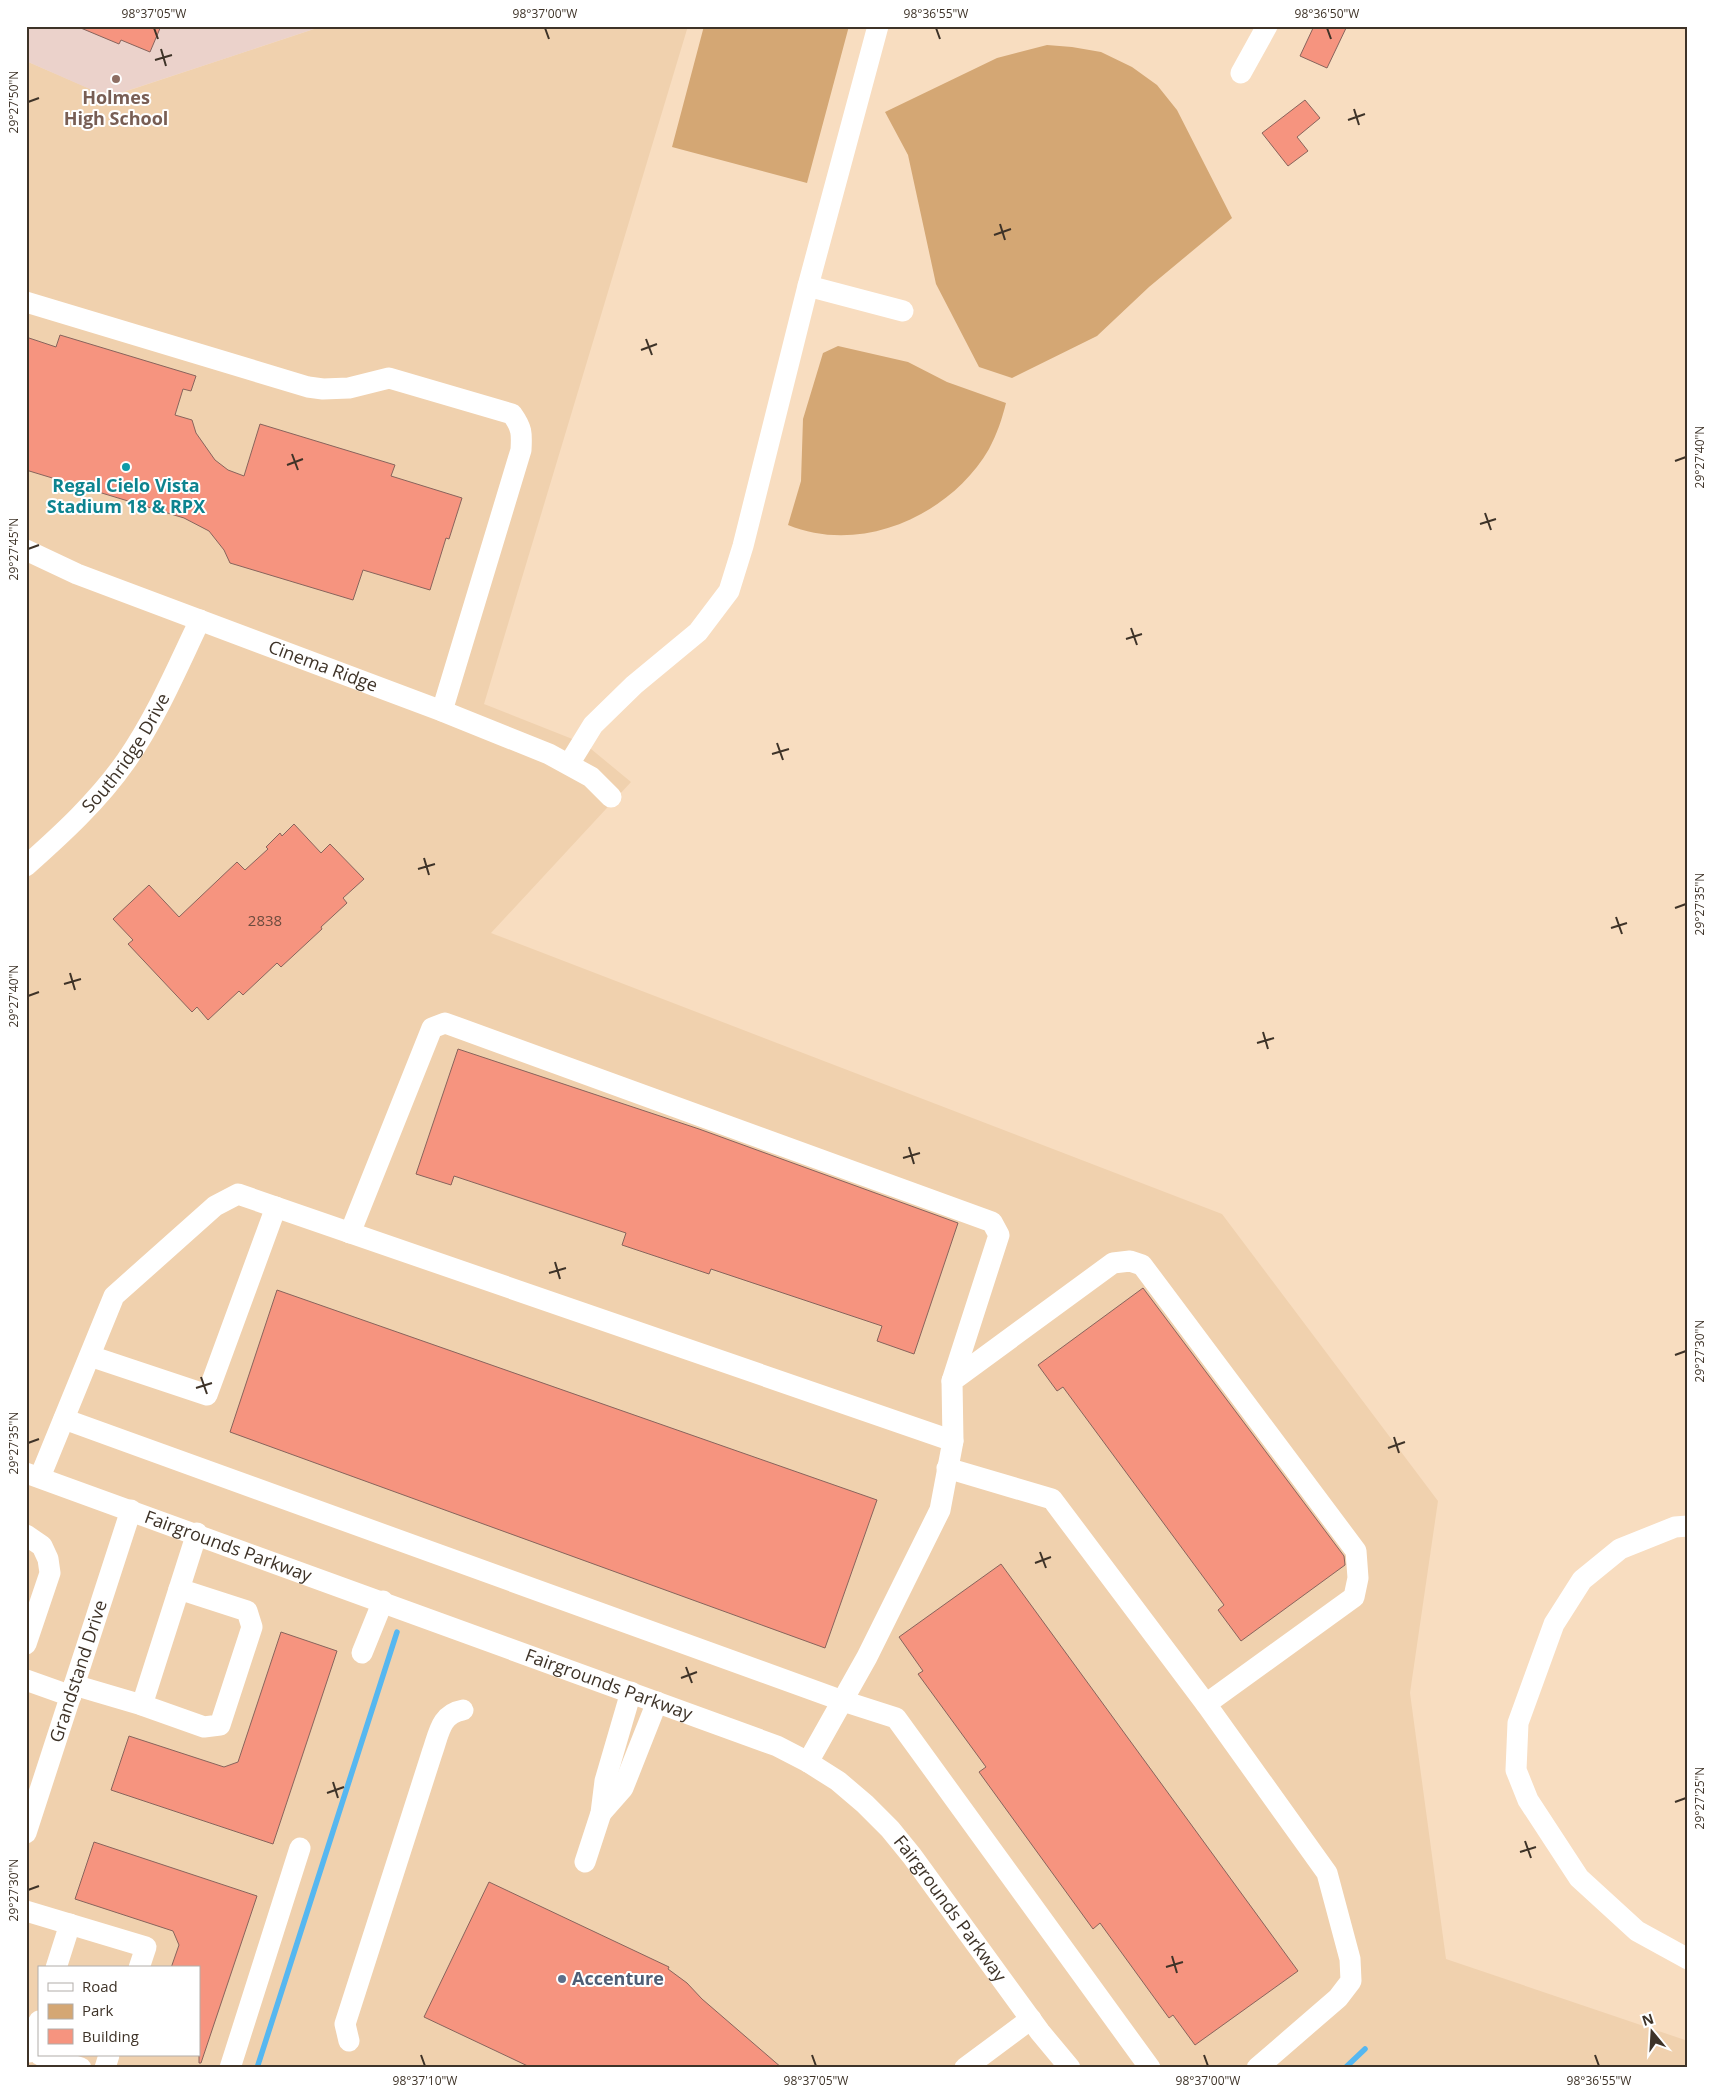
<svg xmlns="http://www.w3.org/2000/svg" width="1714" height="2094" font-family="'Open Sans',sans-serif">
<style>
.built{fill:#f0d1ae;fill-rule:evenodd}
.education{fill:#ebd2cb}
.green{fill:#d4a774}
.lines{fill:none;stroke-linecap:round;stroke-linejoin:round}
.stream{stroke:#56b7f0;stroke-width:5.5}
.building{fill:#f6947f;stroke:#88645c}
.minor{stroke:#fff;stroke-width:21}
.ticks{fill:none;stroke:#3e3328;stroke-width:2}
.education-dot{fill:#8d6e63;stroke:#fff;stroke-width:2}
.culture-dot{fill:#0f9aa8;stroke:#fff;stroke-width:2}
.service-dot{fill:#5c6f8a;stroke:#fff;stroke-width:2}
.labels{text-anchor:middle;stroke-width:4;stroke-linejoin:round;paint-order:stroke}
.number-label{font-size:15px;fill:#6c4b3e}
.education-label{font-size:18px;font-weight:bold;fill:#785e54;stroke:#fff}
.culture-label{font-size:18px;font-weight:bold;fill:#0d838f;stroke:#fff}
.street-label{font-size:18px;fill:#3e3328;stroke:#fff}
.service-label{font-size:18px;font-weight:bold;fill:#4e5e75;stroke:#fff;text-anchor:start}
.neatline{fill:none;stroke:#3e3328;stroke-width:2}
.ticks-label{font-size:12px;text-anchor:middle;fill:#3e3328}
</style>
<rect width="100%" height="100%" fill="#f8ddc0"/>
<path class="built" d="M323 26H688L484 704 585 744 631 782 491 933 1222 1214 1438 1501 1410 1693 1446 1959 1688 2041V2068H26V61L109 97ZM39 1968H199V2055H39Z"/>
<path class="education" d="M26 26H323L108 97 26 61Z"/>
<path class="green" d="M704 26H849L807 183 672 147Z
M1047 45 1072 47 1101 52 1132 67 1157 85 1177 110 1232 218 1149 287 1097 336 1012 378 979 367 936 284 908 155 885 112 997 58Z
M838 346 908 362 947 382 1006 403C1002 419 997 434 989 449 950 516 861 555 788 525L801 481 803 419 823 353Z"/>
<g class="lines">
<path class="stream" d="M257 2068 397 1632
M1345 2068 1365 2049"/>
</g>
<path class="building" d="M76 26H161L150 52 121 40 119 44Z
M1314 26H1347L1327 68 1300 56Z
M1305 100 1320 118 1297 137 1308 151 1288 166 1262 133Z
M60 335 196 376 191 391 183 389 175 415 192 420 196 433 215 460 228 470 244 476 260 424 395 465 391 476 462 498 449 539 446 538 430 590 363 570 353 600 230 563 224 550 209 531 184 518 26 470V337L56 347Z
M294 824 321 853 330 844 364 879 343 898 347 903 321 927 322 929 281 967 277 963 243 995 239 991 208 1020 197 1007 192 1012 128 944 133 940 113 919 149 885 179 917 237 862 245 870 268 849 266 847 280 833 282 836Z
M458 1049 699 1129 958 1223 914 1354 877 1341 882 1326 711 1269 709 1274 622 1245 626 1233 454 1176 451 1185 416 1174Z
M1143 1288 1344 1556 1345 1565 1241 1641 1218 1610 1224 1605 1063 1387 1057 1391 1038 1365Z
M277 1290 877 1500 825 1648 230 1432Z
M1001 1564 1298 1971 1195 2045 1173 2015 1169 2018 1100 1923 1093 1929 979 1772 986 1767 918 1674 923 1671 899 1637Z
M281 1632 337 1651 273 1844 111 1790 129 1736 224 1767 238 1762Z
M94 1842 257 1896 201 2063H199V1968H171L179 1945 173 1931 75 1899Z
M489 1882 669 1967 668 1969 687 1983 702 1999 782 2068H532L424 2017Z"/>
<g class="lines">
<g class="minor">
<path d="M1241 73 1267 26"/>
<path d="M808 286 903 311"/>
<path d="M26 302 308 387 323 389 349 388 389 378 512 414C522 428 522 433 521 450L442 711"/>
<path id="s1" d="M26 550 77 574 442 711 549 754 591 777 611 797"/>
<path d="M569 764 593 725 634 685 698 632 729 591 743 546 808 286 878 26"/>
<path id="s2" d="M26 866C62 834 98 801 126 761 156 718 177 668 200 620"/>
<path d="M350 1233 432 1028 445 1023 992 1222 999 1235 952 1381"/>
<path d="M90 1356 207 1395 276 1207"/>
<path d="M64 1419 843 1701 896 1718 1150 2068"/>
<path d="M953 1441 952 1381 1113 1263 1130 1261 1142 1265 1356 1551 1358 1578 1354 1597 1206 1704 1327 1873 1350 1959 1351 1981 1338 1998 1257 2068"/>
<path d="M947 1468 1052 1499 1206 1704"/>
<path id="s3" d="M26 1473 777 1746 808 1762 838 1781 865 1804 890 1829 912 1856 1040 2032 1070 2068"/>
<path d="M40 1477 114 1296 215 1206 238 1194 953 1441 940 1510 867 1657 808 1762"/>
<path d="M1688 1526 1675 1527 1620 1549 1582 1580 1554 1624 1518 1723 1516 1770 1528 1800 1579 1878 1637 1931 1688 1959"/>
<path d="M26 1535 42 1546 48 1559 50 1573 26 1644"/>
<path d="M362 1653 383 1601"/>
<path d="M26 1680 71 1696"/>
<path d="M74 1685 142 1705 197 1533"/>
<path d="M142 1705 204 1727 220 1725 252 1627 247 1611 179 1589"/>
<path d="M601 1813 623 1788 657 1702"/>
<path id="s4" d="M26 1833 131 1510"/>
<path d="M585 1862 601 1813 605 1781 631 1692"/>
<path d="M26 1911 146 1947 139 1968"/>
<path d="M56 1968 70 1924"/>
<path d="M349 2041 345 2024 432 1753C439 1734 440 1714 463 1710"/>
<path d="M29 2052 39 2021"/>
<path d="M40 2055 81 2068"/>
<path d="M105 2068 109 2055"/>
<path d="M230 2068 300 1848"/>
<path d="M965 2068 1031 2019"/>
</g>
</g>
<path class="ticks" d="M154 28 158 39M545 28 549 39M936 28 940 39M1327 28 1331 39M161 49 166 66M155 60 172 55M28 102 39 98M1354 109 1359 125M1348 120 1365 114M1000 224 1005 240M994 235 1011 229M646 339 652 355M641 350 657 344M292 454 298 470M1675 461 1686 457M287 465 303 459M1485 513 1491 530M1480 524 1496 519M28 549 39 545M1131 628 1137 645M1126 639 1142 634M777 743 783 760M772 754 789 749M424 858 429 875M418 869 435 864M1675 908 1686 904M1616 917 1622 934M1611 928 1627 923M70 973 75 990M64 984 81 979M28 996 39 992M1263 1032 1268 1049M1257 1043 1274 1038M909 1147 914 1164M903 1158 920 1153M555 1262 560 1279M549 1273 566 1268M1675 1355 1686 1351M201 1377 207 1394M196 1388 212 1383M1394 1437 1399 1453M28 1443 39 1439M1388 1448 1405 1442M1040 1552 1046 1568M1035 1563 1051 1557M686 1667 692 1683M681 1678 697 1672M333 1782 338 1798M327 1793 344 1787M1675 1802 1686 1798M1525 1841 1531 1858M1520 1852 1536 1847M28 1890 39 1886M1172 1956 1177 1973M1166 1967 1183 1962M421 2055 425 2066M812 2055 816 2066M1204 2055 1208 2066M1595 2055 1599 2066"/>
<circle class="education-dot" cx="116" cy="79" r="5"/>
<circle class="culture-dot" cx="126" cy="467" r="5"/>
<circle class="service-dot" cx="562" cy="1979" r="5"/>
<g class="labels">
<g class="number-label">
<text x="265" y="926">2838</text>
</g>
<g class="education-label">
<text x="116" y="104">Holmes<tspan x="116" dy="21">High School</tspan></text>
</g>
<g class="culture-label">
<text x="126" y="492">Regal Cielo Vista<tspan x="126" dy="21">Stadium 18 &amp; RPX</tspan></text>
</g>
<g class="street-label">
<text dy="6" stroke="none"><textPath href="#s1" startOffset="319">Cinema Ridge</textPath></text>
<text dy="6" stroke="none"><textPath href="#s2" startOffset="152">Southridge Drive</textPath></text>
<text dy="6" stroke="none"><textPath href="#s3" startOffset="215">Fairgrounds Parkway</textPath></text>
<text dy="6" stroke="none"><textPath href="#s4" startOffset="170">Grandstand Drive</textPath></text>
<text dy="6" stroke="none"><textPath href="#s3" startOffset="620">Fairgrounds Parkway</textPath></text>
<text dy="6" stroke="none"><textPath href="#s3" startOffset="1040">Fairgrounds Parkway</textPath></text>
</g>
<g class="service-label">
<text x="572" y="1985">Accenture</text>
</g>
</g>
<rect width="1714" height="2094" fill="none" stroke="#ffffff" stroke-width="55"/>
<rect x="38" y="1966" width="162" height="90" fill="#ffffff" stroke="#b2ada9"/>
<rect x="48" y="1983" width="25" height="8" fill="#ffffff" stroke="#b2ada9"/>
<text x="82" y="1992" font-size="15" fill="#3e3328">Road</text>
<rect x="48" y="2004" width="25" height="15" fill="#d4a774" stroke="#b2ada9"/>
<text x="82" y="2016" font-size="15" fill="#3e3328">Park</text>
<rect x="48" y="2029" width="25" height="15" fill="#f6947f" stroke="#b2ada9"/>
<text x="82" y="2042" font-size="15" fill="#3e3328">Building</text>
<g transform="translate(1652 2032) rotate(342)" stroke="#ffffff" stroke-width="4" paint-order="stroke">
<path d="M0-4L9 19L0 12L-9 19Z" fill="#3e3328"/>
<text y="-8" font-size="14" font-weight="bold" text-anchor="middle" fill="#3e3328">N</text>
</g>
<rect x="28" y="28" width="1658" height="2038" class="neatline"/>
<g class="ticks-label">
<text x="154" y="18">98°37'05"W</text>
<text x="545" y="18">98°37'00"W</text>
<text x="936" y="18">98°36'55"W</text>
<text x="1327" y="18">98°36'50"W</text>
<text transform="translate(14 102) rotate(-90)" y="4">29°27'50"N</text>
<text transform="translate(1700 457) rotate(-90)" y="4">29°27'40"N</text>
<text transform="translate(14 549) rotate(-90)" y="4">29°27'45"N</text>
<text transform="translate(1700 904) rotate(-90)" y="4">29°27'35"N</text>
<text transform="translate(14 996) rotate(-90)" y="4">29°27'40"N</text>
<text transform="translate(1700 1351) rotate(-90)" y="4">29°27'30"N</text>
<text transform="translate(14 1443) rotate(-90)" y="4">29°27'35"N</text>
<text transform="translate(1700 1798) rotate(-90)" y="4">29°27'25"N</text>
<text transform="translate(14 1890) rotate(-90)" y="4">29°27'30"N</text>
<text x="425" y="2085">98°37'10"W</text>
<text x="816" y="2085">98°37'05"W</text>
<text x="1208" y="2085">98°37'00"W</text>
<text x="1599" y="2085">98°36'55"W</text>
</g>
</svg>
